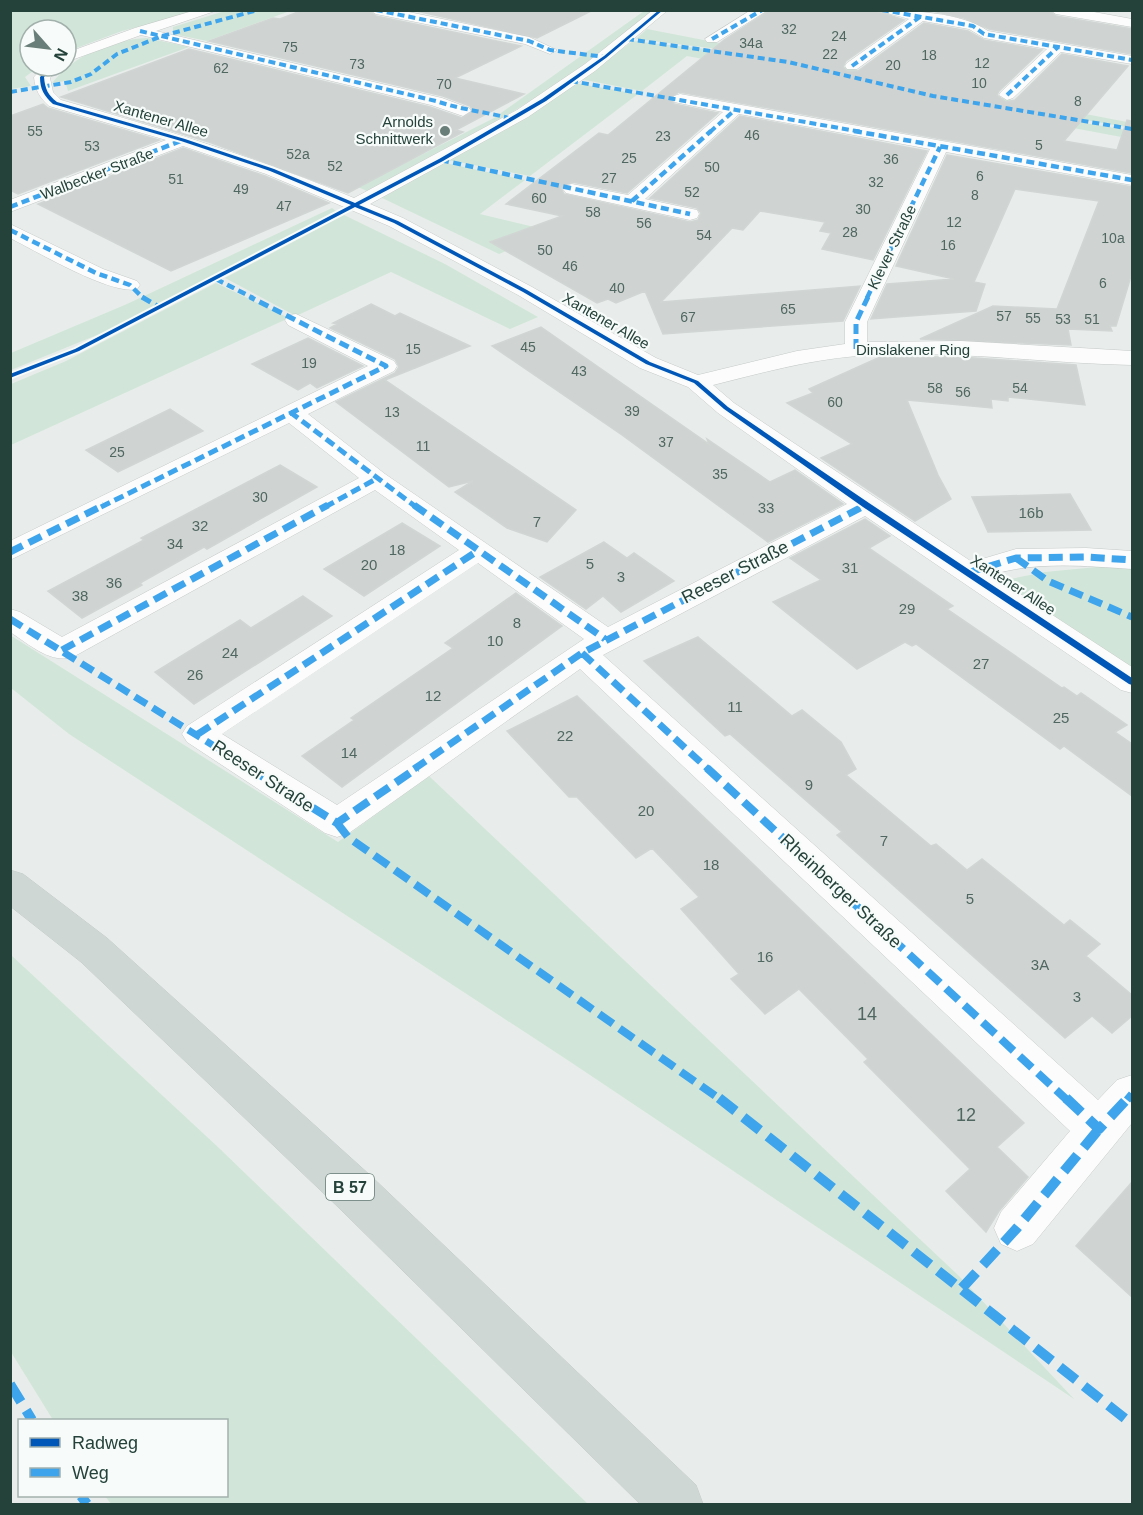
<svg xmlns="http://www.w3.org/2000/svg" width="1143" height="1515" font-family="Arial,sans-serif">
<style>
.green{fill:#d1e6d8}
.building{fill:#cfd4d2;stroke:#d1d6d4;stroke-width:1.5}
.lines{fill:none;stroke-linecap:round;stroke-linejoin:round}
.minor-casing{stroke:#c5cac8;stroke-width:1}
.major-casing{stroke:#c3ccc9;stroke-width:1}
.minor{fill:#fcfcfc;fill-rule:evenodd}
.major{fill:#cfd7d5;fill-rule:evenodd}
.quiet-far5{stroke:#3ea4ec;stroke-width:4;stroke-dasharray:7 4;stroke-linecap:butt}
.quiet-far4{stroke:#3ea4ec;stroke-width:4.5;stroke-dasharray:8 4.5;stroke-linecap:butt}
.quiet-far3{stroke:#3ea4ec;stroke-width:5;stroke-dasharray:10 5;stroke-linecap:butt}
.quiet-far2{stroke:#3ea4ec;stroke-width:7;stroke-dasharray:14 7;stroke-linecap:butt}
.quiet-far1{stroke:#3ea4ec;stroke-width:8;stroke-dasharray:17 8;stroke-linecap:butt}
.quiet{stroke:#3ea4ec;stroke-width:10;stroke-dasharray:21 10;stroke-linecap:butt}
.cycleway-casing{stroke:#f7fbf9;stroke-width:4}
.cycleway{fill:#0057b8;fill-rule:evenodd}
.poi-dot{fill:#697e78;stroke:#f7fbf9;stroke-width:2}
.labels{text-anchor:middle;stroke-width:4.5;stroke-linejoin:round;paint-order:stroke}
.far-number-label{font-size:14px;fill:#506761}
.far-street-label{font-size:15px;fill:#24423a;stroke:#f7fbf9}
.far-poi-label{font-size:15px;fill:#24423a;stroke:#f7fbf9;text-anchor:end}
.number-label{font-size:15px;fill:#506761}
.shield{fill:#f7fbf9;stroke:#637a73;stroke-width:1.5}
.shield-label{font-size:16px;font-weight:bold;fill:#24423a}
.street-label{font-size:18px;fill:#24423a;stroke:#f7fbf9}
.near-number-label{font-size:18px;fill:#506761}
</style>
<rect width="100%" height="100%" fill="#e8edeb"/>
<path class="green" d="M228 10H290V11L207 41 173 34V27Z
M10 11H199L122 31 66 52V30H30V66H40L25 77 31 86 11 89Z
M644 11H656C569 84 470 138 369 192L358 187 494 118Z
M647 29 1132 123V128L927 93 718 49 636 39Z
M147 38 189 47 68 91 65 81 52 83C74 55 111 40 147 38Z
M633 41 715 50 921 95 1132 131V139L687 56 642 91 580 79Z
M575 83 638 94 530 176 448 160Z
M445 163 525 180 480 214 551 231 499 254 380 197Z
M332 208 336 211 102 333 11 370V353L127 304Z
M344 215 445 264 538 317 510 329 391 272 296 316 225 278Z
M216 283 289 318 11 445V384L66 361Z
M1117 565H1132V668L1000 581 1045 572Z
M10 635 338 842 429 776 959 1276 1074 1399 569 1061 69 734 11 688Z
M11 955 219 1148 588 1504H111L105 1496H226V1420H53L11 1352Z"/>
<path class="building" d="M303 10H368L376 16 521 46 455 78 524 94 456 130 463 132 348 193 209 142 61 97 189 49 430 107 462 118 473 111 470 106 443 96 209 41 273 18 280 19Z
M412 10H593L537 38Z
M770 10H874L904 20 846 61 843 67 847 71H858L924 23 968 31 984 40 1042 50 999 91 997 95 1006 102 1015 100 1062 54 1128 66 1064 141 1117 150 1127 120 1132 121V173L679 92 670 98 674 104 718 113 627 193 572 182 561 188 564 194 690 222 698 220 701 213 697 208 650 198 740 116 927 151 873 260 822 249 831 233 820 231 825 222 760 211 743 230 732 228 661 302 860 286 843 321 663 334 645 291 616 303 608 299 597 303 490 242 562 216 506 204 599 133 608 135 724 40Z
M928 10H1048L1056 16 1132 29V54L989 29 964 18Z
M43 104 48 108 159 140 18 194 10 190V116Z
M183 148 265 176 329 203 171 271 38 204Z
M947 155 1132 187V273L1116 326H1110L1112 331 1068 329 1071 345 920 339 993 306 1057 309 1099 201 1015 189 974 282 985 284 976 311 871 319 887 284 954 279 896 266Z
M371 304 395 316 400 313 470 346 385 380 576 510 547 542 507 528 455 492 473 481 449 487 336 402 395 373 399 367 395 359 330 328 337 324 333 323Z
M541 327 709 444 707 439 770 482 795 470 843 504 768 542 622 435 492 346Z
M308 338 363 366 317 388 310 383 298 390 252 364Z
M880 357H960L1076 365 1085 405 1008 397V401L991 399 992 408 907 400 938 475 951 499 915 521 821 458 852 444 787 403 813 393 809 389Z
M170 409 203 431 118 472 86 450Z
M280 465 317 487 207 549 204 547 140 583 142 585 82 618 48 591 144 540 141 538Z
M1070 494 1091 530 988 532 972 497Z
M865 519 890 536 869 548 953 606 947 609 1062 688 1064 687 1077 696 1081 693 1127 725 1115 732 1132 744V796L1064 746 1060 749 916 644 912 646 905 642 857 669 773 602 821 580 790 558Z
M402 523 440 546 364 596 324 569Z
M604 542 627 558 634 553 674 581 621 612 603 596 586 609 540 577Z
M516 593 562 626 342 787 302 756 354 720 351 718 453 648 445 643Z
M303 596 332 616 194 704 155 672 240 620 251 628Z
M698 637 792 716 802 710 841 742 856 769 846 775 931 846 936 844 967 870 982 859 1064 925 1070 920 1100 944 1086 956 1132 995V1016L1112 1033 1092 1016 1065 1038 837 835 842 832 730 734 725 736 644 661Z
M577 696 1024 1123 997 1147 1028 1177 999 1211 986 1232 946 1191 970 1169 864 1062 868 1059 799 989 765 1014 731 979 739 974 681 909 699 897 652 848 636 858 577 797H569L507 731Z
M1132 1182V1297L1076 1246Z"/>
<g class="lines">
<defs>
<path id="minor" d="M196 10H218L156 31 442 98 469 108 471 111 463 116 431 105 141 35 66 62V53L135 28Z
M370 10H399L529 37 557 50 550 54 525 44 376 14Z
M653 10H668L595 71 528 117 370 204 403 218 532 287 656 358 698 375 797 351 845 344V322L930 149 739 114 645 199 697 210 699 214 697 218 690 220 566 193 563 189 566 185 572 184 628 195 723 112 674 102 672 99 674 96 680 94 1132 175V185L946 152 867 322V342L961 341 1132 351V365C1041 363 949 349 857 356 808 360 761 373 713 385L734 403 972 562 1016 549 1086 548 1132 551V569C1085 566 1036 561 991 575L1132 667V693L1121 690 865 516 603 655 1098 1100 1117 1080 1132 1075V1123L1033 1244 1017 1251 1001 1244 994 1228 1001 1212 1070 1131 580 669 349 833 337 837 325 833 187 742 182 734 187 726 459 550 375 490 73 657C50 664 29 644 10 632V609L20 612 62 637 359 478 289 423 10 560V541L368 366 288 325 285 320 288 315 296 314 394 361 397 366 394 371 308 414 385 474 608 627 847 504 718 413 688 387 640 368 518 295 389 226 266 174 183 146 10 212V200L166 140 49 106C40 98 35 90 34 77L44 66H60L50 78 53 92 61 100C160 128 258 158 354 198L517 110 585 64ZM478 563 584 639 337 805 222 734Z
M751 10H768L717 42H707L705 39Z
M876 10C907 10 962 12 988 31L1132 56V64L1061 52 1013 98 1007 100 999 95 1001 92 1047 49 984 38 969 29 923 21 857 69H847L845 66 847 63 909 19Z
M1050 10H1083L1132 19V27L1056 14Z
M10 224 103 269 137 281 140 285 137 289C112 296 36 251 10 238Z"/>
<path id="major" d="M10 870 23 874 107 938 371 1176 696 1485 703 1504H640L339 1208 81 962 10 906Z"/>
</defs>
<use href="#minor" class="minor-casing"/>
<use href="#major" class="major-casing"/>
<use href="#minor" class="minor"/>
<use href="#major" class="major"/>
<path class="quiet-far5" d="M376 10 529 41 550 50 605 57
M882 10 973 26 984 34 1132 60
M140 31 436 101C462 110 487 112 513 119
M627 39 788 62 933 96 1132 129
M712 39 762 10
M852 66 920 17
M571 81 862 132
M10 92 71 82 91 74 117 54 162 36 258 10
M1007 95 1058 47
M710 132 736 109"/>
<path class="quiet-far4" d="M854 131 1132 180
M441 160 690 214
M632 201 711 131
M10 207 183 140
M10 230 96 273 130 285 143 298
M216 279 253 298
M867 298 940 147"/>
<path class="quiet-far3" d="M142 297 159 307
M856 349V322L868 297
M290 412 416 507
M101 507 386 366 250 297
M325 507 376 479
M863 507 866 505"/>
<path class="quiet-far2" d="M414 505 605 639
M10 552 104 505
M1016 558 1048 581 1132 617
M967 573 1016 558 1086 557 1132 560
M10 619 251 769
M62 650 328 505
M582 653 708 769
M198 734 479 550
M414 769 582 653 866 505"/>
<path class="quiet-far1" d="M249 768 337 823 417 768
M707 768 1067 1100
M337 823 348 837 721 1100
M1127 1100 1132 1094"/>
<path class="quiet" d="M719 1098 1132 1424
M1066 1098 1099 1129 1128 1098
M962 1288 1017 1228 1099 1129
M10 1384 32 1420
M81 1496 87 1504"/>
<defs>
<path id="cycleway" d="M659 10H663L606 58 546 101 443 161 359 205 398 221 527 290 650 362 698 381 728 407 869 503 1132 678V685L1129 684 863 507 724 409 694 383 646 364 523 292 394 223 355 207 79 351 10 378V374L75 349 351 205 270 171 181 141 53 104C44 96 40 89 40 77L51 66H55L44 77C45 89 48 95 57 102L185 139 274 169 355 203 439 159 542 99 604 56Z"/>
</defs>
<use href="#cycleway" class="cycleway-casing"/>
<use href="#cycleway" class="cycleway"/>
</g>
<circle class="poi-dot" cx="445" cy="131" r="6"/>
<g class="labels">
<g class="far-number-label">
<text x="789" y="34">32</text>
<text x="839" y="41">24</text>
<text x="751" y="48">34a</text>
<text x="290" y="52">75</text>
<text x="830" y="59">22</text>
<text x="929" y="60">18</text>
<text x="982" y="68">12</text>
<text x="357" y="69">73</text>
<text x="893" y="70">20</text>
<text x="221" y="73">62</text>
<text x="979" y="88">10</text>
<text x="444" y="89">70</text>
<text x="1078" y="106">8</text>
<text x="35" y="136">55</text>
<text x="752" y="140">46</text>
<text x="663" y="141">23</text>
<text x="1039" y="150">5</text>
<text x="92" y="151">53</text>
<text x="298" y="159">52a</text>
<text x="629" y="163">25</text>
<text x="891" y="164">36</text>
<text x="335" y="171">52</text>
<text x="712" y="172">50</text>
<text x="980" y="181">6</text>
<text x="609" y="183">27</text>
<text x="176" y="184">51</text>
<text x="876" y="187">32</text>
<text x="241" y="194">49</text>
<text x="692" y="197">52</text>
<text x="975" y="200">8</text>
<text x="539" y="203">60</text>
<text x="284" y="211">47</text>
<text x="863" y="214">30</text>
<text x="593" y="217">58</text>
<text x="954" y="227">12</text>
<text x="644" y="228">56</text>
<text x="850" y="237">28</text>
<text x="704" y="240">54</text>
<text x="1113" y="243">10a</text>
<text x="948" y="250">16</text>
<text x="545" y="255">50</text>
<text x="570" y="271">46</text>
<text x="1103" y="288">6</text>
<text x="617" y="293">40</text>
<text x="788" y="314">65</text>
<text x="1004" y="321">57</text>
<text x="688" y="322">67</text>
<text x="1033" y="323">55</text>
<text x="1063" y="324">53</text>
<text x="1092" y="324">51</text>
<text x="528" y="352">45</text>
<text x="413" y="354">15</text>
<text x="309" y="368">19</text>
<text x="579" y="376">43</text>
<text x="935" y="393">58</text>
<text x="1020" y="393">54</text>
<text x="963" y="397">56</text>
<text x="835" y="407">60</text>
<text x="632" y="416">39</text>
<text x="392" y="417">13</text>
<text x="666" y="447">37</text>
<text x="423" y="451">11</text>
<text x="117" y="457">25</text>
<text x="720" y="479">35</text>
<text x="260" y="502">30</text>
</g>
<g class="far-street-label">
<text transform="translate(161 119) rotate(16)" y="5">Xantener Allee</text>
<text transform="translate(97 174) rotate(-21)" y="5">Walbecker Straße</text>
<text transform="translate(892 247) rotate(-64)" y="5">Klever Straße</text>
<text transform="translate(606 321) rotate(30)" y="5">Xantener Allee</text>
<text x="913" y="355">Dinslakener Ring</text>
<text transform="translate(1013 585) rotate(33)" y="5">Xantener Allee</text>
</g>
<g class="far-poi-label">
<text x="433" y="127">Arnolds<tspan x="433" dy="17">Schnittwerk</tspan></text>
</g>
<g class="number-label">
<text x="766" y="513">33</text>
<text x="1031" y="518">16b</text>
<text x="537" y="527">7</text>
<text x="200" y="531">32</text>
<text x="175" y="549">34</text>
<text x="397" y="555">18</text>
<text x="590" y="569">5</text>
<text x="369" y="570">20</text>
<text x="850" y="573">31</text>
<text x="621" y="582">3</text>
<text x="114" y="588">36</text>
<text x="80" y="601">38</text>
<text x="907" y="614">29</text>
<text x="517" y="628">8</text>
<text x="495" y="646">10</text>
<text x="230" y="658">24</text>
<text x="981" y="669">27</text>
<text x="195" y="680">26</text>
<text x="433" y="701">12</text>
<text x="735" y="712">11</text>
<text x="1061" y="723">25</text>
<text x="565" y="741">22</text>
<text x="349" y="758">14</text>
<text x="809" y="790">9</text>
<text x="646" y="816">20</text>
<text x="884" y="846">7</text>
<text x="711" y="870">18</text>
<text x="970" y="904">5</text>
<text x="765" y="962">16</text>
<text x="1040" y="970">3A</text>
<text x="1077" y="1002">3</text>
</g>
<rect class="shield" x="326" y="1174" width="48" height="26" rx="4.5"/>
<g class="shield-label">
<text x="350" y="1193">B 57</text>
</g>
<g class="street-label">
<text transform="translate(735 572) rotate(-27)" y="6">Reeser Straße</text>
<text transform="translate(263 776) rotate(33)" y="6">Reeser Straße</text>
<text transform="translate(841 891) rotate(43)" y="6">Rheinberger Straße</text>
</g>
<g class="near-number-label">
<text x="867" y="1020">14</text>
<text x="966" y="1121">12</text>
</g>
</g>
<rect width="1143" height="1515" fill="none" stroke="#24423a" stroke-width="24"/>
<rect x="18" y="1419" width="210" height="78" fill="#f7fbf9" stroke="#a3b1ad" stroke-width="1.5"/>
<rect x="30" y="1438" width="30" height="9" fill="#0057b8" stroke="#a3b1ad" stroke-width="1.5"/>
<text x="72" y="1449" font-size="18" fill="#24423a">Radweg</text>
<rect x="30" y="1468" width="30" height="9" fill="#3ea4ec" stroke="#a3b1ad" stroke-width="1.5"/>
<text x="72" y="1479" font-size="18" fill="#24423a">Weg</text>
<g transform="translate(48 48) rotate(118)"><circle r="28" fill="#f7fbf9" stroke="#a3b1ad" stroke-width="1.5"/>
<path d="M0-4.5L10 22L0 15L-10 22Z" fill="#697e78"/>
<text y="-9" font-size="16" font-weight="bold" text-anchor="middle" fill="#24423a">N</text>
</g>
</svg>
